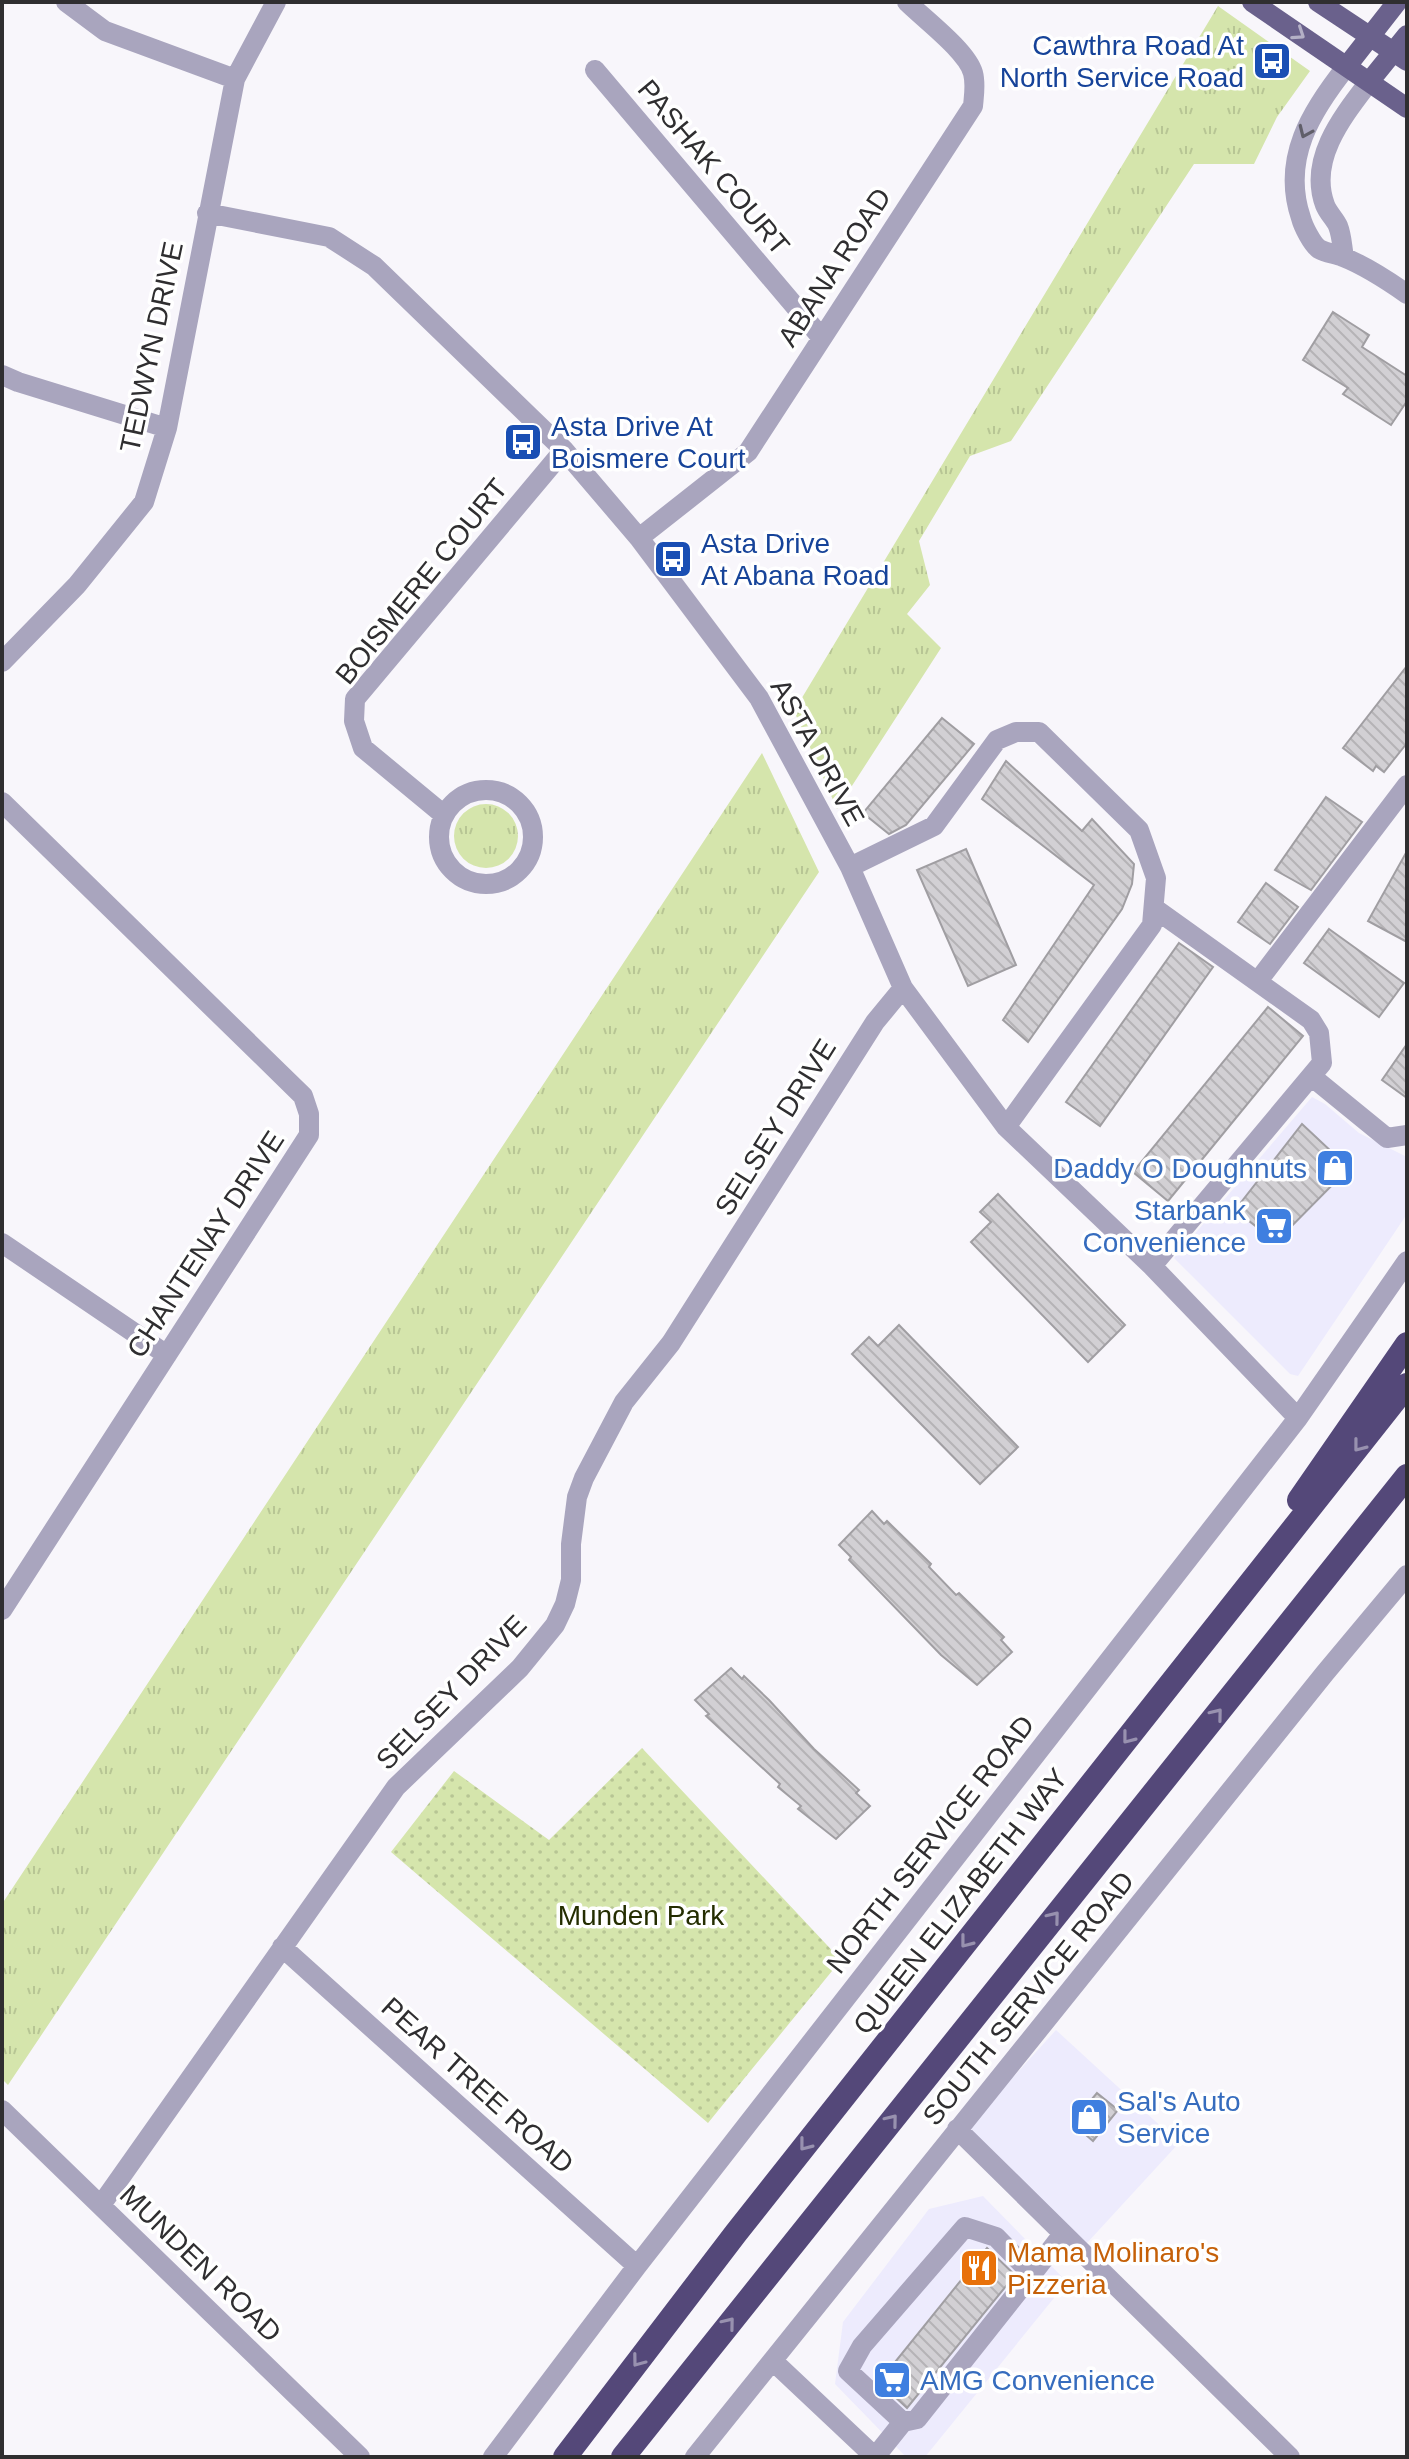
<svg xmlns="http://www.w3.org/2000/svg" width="1409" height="2459" font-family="Helvetica,sans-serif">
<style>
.commercial{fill:#edebfd}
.grass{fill:url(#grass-tufts)}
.park{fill:url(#park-dots)}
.building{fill:url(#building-back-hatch);stroke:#a09ea2;stroke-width:2}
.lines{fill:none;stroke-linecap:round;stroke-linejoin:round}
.minor{stroke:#a9a5be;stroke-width:20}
.major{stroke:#6a618c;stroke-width:20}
.highway{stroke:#544879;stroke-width:24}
.oneway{stroke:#b4b0c6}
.oneway2{stroke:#605e69}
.oneway3{stroke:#9891af}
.labels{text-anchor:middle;stroke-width:7;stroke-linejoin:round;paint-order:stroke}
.transit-label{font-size:28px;fill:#164399;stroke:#fff;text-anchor:start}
.street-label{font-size:28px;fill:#2f2e30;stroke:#fff}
.shop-label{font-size:28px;fill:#366cbe;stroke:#fff;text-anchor:end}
.park-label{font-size:28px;fill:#242d01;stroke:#fff}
.food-label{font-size:28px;fill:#c56008;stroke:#fff;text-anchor:start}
</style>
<defs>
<pattern id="grass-tufts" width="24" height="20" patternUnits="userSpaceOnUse" patternTransform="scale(2)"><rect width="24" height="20" fill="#d5e5ac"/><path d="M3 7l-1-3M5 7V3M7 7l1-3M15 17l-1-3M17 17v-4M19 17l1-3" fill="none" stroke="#b7c594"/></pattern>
<pattern id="park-dots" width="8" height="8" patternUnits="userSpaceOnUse" patternTransform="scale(2)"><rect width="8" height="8" fill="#d5e5ac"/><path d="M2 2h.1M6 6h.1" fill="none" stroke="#b7c594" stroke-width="1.8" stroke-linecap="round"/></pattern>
<pattern id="building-back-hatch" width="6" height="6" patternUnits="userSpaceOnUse" patternTransform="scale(2)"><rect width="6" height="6" fill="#d2d0d4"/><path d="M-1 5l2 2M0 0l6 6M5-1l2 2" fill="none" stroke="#b5b3b6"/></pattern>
</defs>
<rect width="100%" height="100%" fill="#f8f6fb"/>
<path class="commercial" d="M1312 1097 1325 1104 1359 1133 1407 1157V1214L1298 1376 1290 1374 1174 1258Z
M1056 2030 1179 2143 1087 2243 964 2131Z
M983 2196 1067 2282 925 2457H906L835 2384 843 2322 929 2209Z"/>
<path class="grass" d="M1218 6 1310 71 1277 117 1254 164H1194L1011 441 970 456 919 541 930 585 907 614 941 648 837 809 794 711Z
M762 753 819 872 8 2085 2 2079V1904Z
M454 836a32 32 0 1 1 64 0a32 32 0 1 1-64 0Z"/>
<path class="park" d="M642 1748 841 1960 708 2123 391 1852 454 1771 549 1840Z"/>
<path class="building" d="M1333 312 1369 335 1362 347 1407 376V401L1391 425 1343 394 1348 388 1303 360Z
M1407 666V743L1384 772 1376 766 1373 771 1343 748Z
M942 718 974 744 906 825 889 834 863 813Z
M1006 761 1082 831 1092 819 1134 864 1132 884 1122 909 1028 1042 1003 1020 1094 885 982 799Z
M1326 797 1362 822 1311 890 1275 870Z
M966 849 1016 965 968 986 917 870Z
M1407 851V942L1368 921Z
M1266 883 1298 907 1270 944 1238 922Z
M1329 929 1404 983 1379 1017 1304 963Z
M1179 943 1213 967 1100 1126 1066 1102Z
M1268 1007 1303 1036 1168 1201 1133 1172Z
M1407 1044V1098L1382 1080Z
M1302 1124 1349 1168 1276 1242 1235 1210Z
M998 1194 1125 1325 1088 1362 971 1242 991 1222 980 1212Z
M899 1325 1018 1447 980 1484 852 1354 869 1337 878 1346Z
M872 1511 884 1524 887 1521 931 1564 929 1567 956 1595 959 1593 1004 1637 1001 1640 1012 1652 977 1685 941 1655 849 1560 851 1557 839 1545Z
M731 1668 742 1679 744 1676 769 1700 814 1749 859 1790 856 1793 870 1806 836 1839 798 1809 801 1806 778 1787 780 1784 706 1716 709 1714 695 1700Z
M1097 2093 1118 2110 1093 2141 1072 2123Z
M987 2248 1015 2275 907 2408 879 2382Z"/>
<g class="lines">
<path class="minor" d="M66 2 105 31 235 79
M1347 66C1311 111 1281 159 1301 218 1303 226 1312 244 1319 249 1326 253 1336 254 1343 257 1366 266 1387 280 1407 294
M595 70 821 337
M207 213 329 237 374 266 564 450 639 538 759 698 850 867 903 988 1006 1127 1152 1266 1298 1418
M1344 257C1342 247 1342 236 1338 226 1335 219 1328 213 1325 205 1308 159 1343 116 1369 82
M2 375 18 382 167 428
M639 538 748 452 973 106C974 95 976 84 973 73 967 51 924 19 907 2
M2 662 77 585 144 502 167 428 235 79 276 2
M439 837a47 47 0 1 1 94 0a47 47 0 1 1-94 0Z
M2 802 303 1096 309 1114V1135L2 1610
M444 815 363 748 354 721 355 699 564 450
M850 867 934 826 997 740 1016 732H1039L1139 830 1156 878 1152 925 1006 1127
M1258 981 1407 785
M1311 1076 1387 1138 1407 1135
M2 1243 167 1355
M1152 1266 1322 1063 1319 1033 1311 1020 1154 908
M282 1947 637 2266
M2 2110 360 2457
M957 2129 1290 2457
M101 2205 396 1787 520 1668 555 1625 565 1604 571 1580V1544L577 1497 584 1478 624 1402 671 1343 875 1022 903 988
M773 2361 875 2457
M903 2422 917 2419 1032 2274
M493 2457 637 2266 1298 1418 1407 1261
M695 2457 1325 1673 1407 1575
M875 2457 903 2422 848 2371 862 2346 965 2227 996 2237 1032 2274 1063 2234"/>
<path class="major" d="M1252 2 1407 108
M1318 2 1407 61
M1347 66 1397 2
M1369 82 1407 35"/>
<path class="highway" d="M1299 1500 1407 1344
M565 2457 736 2233 1407 1385
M623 2457 1407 1476"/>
</g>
<defs><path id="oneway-chevron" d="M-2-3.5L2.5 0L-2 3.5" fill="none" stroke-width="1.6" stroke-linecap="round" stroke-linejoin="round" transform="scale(2)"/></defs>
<use class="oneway" href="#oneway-chevron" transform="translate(1299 34) rotate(34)"/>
<use class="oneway2" href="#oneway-chevron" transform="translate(1305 132) rotate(114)"/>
<g class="oneway3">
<use href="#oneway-chevron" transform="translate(1359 1446) rotate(128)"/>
<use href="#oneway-chevron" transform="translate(1217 1714) rotate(-51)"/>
<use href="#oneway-chevron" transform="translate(1128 1738) rotate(128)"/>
<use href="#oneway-chevron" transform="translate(1054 1917) rotate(-51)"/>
<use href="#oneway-chevron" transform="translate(966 1942) rotate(128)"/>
<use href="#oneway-chevron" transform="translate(892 2120) rotate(-51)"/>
<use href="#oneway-chevron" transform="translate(805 2145) rotate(128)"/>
<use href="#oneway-chevron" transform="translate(729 2323) rotate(-51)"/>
<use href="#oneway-chevron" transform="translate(638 2361) rotate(127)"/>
</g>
<defs>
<symbol id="bus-square" viewBox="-11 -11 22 22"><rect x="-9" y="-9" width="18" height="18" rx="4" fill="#1a4fb4" stroke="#fff"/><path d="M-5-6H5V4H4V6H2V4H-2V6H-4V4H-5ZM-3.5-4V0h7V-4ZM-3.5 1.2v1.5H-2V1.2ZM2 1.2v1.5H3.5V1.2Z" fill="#fff"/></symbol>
<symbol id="shop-square" viewBox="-11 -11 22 22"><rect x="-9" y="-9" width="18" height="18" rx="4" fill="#3f7fe0" stroke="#fff"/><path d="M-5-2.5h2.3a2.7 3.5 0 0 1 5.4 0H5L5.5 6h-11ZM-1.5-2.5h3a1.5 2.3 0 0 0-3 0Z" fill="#fff"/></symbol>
<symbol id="supermarket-square" viewBox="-11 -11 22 22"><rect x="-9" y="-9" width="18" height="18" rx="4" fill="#3f7fe0" stroke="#fff"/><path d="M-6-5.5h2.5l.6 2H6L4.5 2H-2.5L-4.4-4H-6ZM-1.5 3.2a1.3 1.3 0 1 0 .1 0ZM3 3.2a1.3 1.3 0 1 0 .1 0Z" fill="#fff"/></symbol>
<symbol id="restaurant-square" viewBox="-11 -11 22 22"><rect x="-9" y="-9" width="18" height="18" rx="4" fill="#e8710a" stroke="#fff"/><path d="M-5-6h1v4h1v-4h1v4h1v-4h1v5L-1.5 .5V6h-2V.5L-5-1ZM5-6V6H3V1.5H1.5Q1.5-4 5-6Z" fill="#fff"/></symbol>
</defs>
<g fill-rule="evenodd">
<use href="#bus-square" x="1250" y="39" width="44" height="44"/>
<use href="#bus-square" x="501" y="420" width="44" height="44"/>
<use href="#bus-square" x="651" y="537" width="44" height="44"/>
<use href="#shop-square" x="1313" y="1146" width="44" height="44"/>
<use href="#supermarket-square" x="1252" y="1204" width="44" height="44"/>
<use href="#shop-square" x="1067" y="2095" width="44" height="44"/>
<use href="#restaurant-square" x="957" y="2246" width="44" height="44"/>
<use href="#supermarket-square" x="870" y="2358" width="44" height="44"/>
</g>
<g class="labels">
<g class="transit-label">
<text x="1244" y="55" text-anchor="end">Cawthra Road At<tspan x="1244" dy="32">North Service Road</tspan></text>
<text x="551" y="436">Asta Drive At<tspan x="551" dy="32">Boismere Court</tspan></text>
<text x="701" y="553">Asta Drive<tspan x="701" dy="32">At Abana Road</tspan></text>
</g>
<g class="street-label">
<text transform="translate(714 167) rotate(50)" y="10">PASHAK COURT</text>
<text transform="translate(834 267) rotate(-57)" y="10">ABANA ROAD</text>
<text transform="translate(151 347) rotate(-78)" y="10">TEDWYN DRIVE</text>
<text transform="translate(421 581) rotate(-51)" y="10">BOISMERE COURT</text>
<text transform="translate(818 752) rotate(61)" y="10">ASTA DRIVE</text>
<text transform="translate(775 1127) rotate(-58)" y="10">SELSEY DRIVE</text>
<text transform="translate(205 1244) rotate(-57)" y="10">CHANTENAY DRIVE</text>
<text transform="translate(451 1692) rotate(-46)" y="10">SELSEY DRIVE</text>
<text transform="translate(930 1844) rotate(-52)" y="10">NORTH SERVICE ROAD</text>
<text transform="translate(960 1901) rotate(-52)" y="10">QUEEN ELIZABETH WAY</text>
<text transform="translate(1028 1998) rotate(-51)" y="10">SOUTH SERVICE ROAD</text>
<text transform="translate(478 2085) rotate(42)" y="10">PEAR TREE ROAD</text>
<text transform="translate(201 2263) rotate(44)" y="10">MUNDEN ROAD</text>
</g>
<g class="shop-label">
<text x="1307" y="1178">Daddy O Doughnuts</text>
<text x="1246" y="1220">Starbank<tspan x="1246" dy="32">Convenience</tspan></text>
<text x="1117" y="2111" text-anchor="start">Sal's Auto<tspan x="1117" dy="32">Service</tspan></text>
<text x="920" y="2390" text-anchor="start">AMG Convenience</text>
</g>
<g class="park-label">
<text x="641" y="1925">Munden Park</text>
</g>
<g class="food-label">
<text x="1007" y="2262">Mama Molinaro's<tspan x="1007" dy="32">Pizzeria</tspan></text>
</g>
</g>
<rect width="1409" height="2459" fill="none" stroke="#2f2e30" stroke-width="8"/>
</svg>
